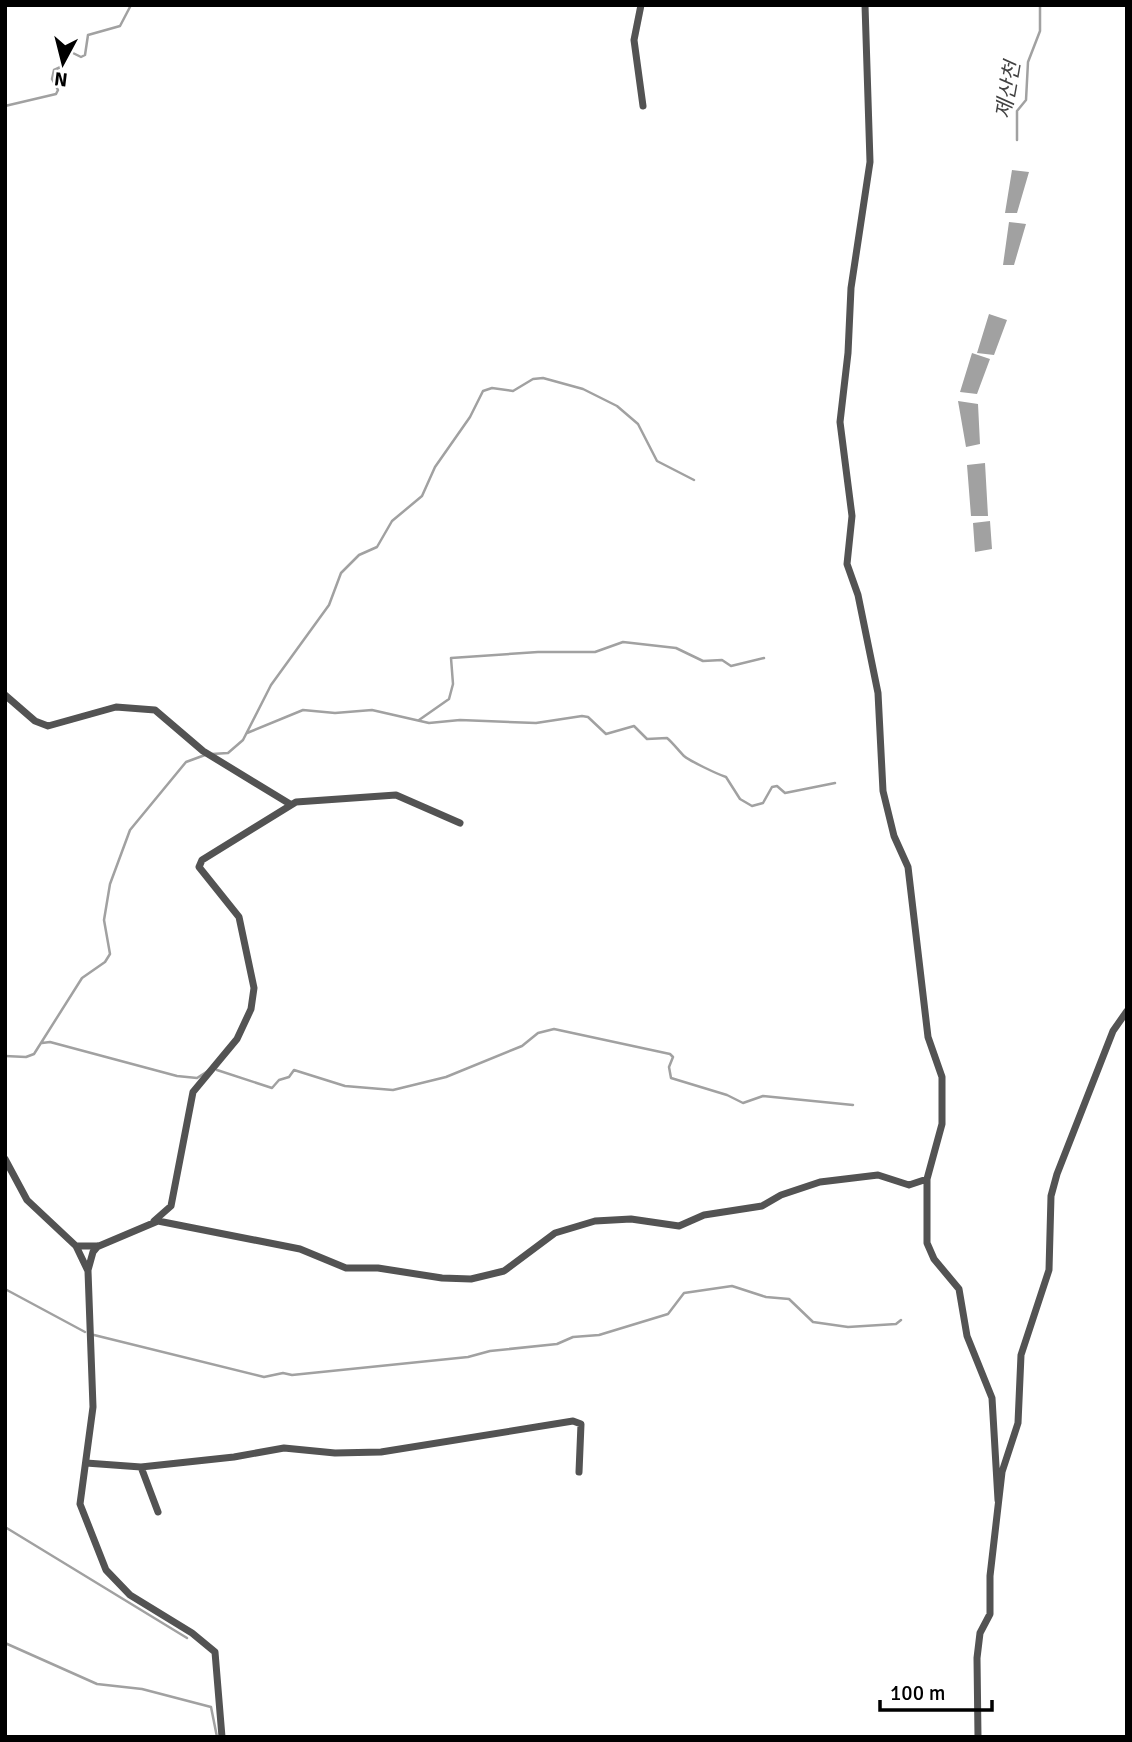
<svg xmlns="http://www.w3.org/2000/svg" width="1132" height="1742" font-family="Signika,'Noto Sans KR',sans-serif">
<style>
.water{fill:#a1a1a1}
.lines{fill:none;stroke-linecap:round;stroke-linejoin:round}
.stream{stroke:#a1a1a1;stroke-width:2.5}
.street{stroke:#535353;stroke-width:7}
.labels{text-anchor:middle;stroke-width:6;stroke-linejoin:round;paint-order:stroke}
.water-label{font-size:21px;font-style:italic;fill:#424242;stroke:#fff}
</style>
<rect width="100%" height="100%" fill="#fff"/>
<path class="water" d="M1012 170 1029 172 1017 213H1005Z
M1009 222 1026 224 1014 265H1003Z
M989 314 1007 320 994 355 977 353Z
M972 353 990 359 977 394 960 392Z
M958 401 978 404 980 444 966 447Z
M985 463 988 516H971L967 465Z
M990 521 992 549 975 552 973 523Z"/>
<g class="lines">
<path class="stream" d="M5 106 56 94 58 90 52 79 54 70 65 65 71 52 81 57 85 55 88 35 120 26 131 5
M1017 140V111L1026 100 1028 62 1040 31V5
M419 720 449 699 453 684 451 658 538 652H595L623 642 676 648 703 661 722 660 731 666 764 658
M247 733 303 710 335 713 372 710 429 723 460 720 536 723 582 716 588 717 606 734 634 726 647 739 667 738C673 743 678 750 684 756 690 761 717 774 726 777L740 799 752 806 763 803 772 787 777 786 785 793 835 783
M212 754 228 753 243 740 271 685 329 605 341 573 359 555 377 547 392 521 422 496 435 467 470 417 483 391 492 388 513 391 533 379 543 378 583 389 617 406 638 424 657 461 694 480
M42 1043 50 1042 177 1076 197 1078 211 1069
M5 1056 26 1057 34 1054 82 978 105 962 110 954 104 920 110 884 130 830 186 762 205 755
M217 1070 272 1088 279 1080 289 1077 294 1070 345 1086 393 1090 446 1077 522 1046 538 1033 554 1029 670 1054 673 1057 669 1067 671 1078 727 1095 743 1103 763 1096 853 1105
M5 1289 85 1332
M94 1335 264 1377 283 1373 292 1375 468 1357 490 1351 557 1344 573 1337 599 1335 668 1314 684 1293 732 1286 766 1297 789 1299 813 1322 848 1327 896 1324 901 1320
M5 1527 187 1638
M5 1643 97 1684 142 1689 211 1707 217 1737"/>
<path class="street" d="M641 5 634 40 643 106
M865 5 870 162 851 288 848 353 840 422 852 516 847 564 858 595 878 693 883 791 894 836 908 867 928 1037 942 1077V1124L927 1179V1243L934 1259 959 1289 967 1336 992 1398 998 1500
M5 695 35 721 48 726 116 707 155 710 203 751 290 804
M5 1159 27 1200 76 1246 88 1271 93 1407 80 1504 106 1570 130 1595 192 1633 215 1652 222 1737
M154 1221 171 1206 193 1092 237 1039 251 1009 254 988 239 917 199 867 202 860 296 802 396 795 460 823
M76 1246H99L158 1221 300 1249 346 1268H378L442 1278 471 1279 504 1271 555 1233 595 1221 631 1219 679 1226 704 1215 762 1206 781 1195 820 1182 878 1175 909 1185 927 1179
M88 1270 93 1252 98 1246
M86 1463 141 1467 158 1512
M141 1467 234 1457 284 1448 335 1453 381 1452 573 1421 581 1424 579 1472
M978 1737 977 1658 980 1633 990 1614V1576L1002 1472 1018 1423 1021 1355 1049 1270 1051 1196 1057 1174 1113 1031 1127 1011"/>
</g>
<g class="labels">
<g class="water-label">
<text transform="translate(1008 90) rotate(-80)" y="7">제산천</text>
</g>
</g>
<rect width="1132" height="1742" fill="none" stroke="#000000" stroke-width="14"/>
<g transform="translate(63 63) rotate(187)" stroke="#ffffff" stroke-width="5" paint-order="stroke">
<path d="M0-5L12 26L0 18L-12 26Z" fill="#000000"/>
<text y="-10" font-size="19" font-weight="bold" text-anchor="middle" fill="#000000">N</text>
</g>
<path d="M880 1700v10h112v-10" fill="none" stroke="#000000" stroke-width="3.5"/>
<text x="890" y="1700" font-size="21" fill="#000000" stroke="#ffffff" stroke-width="5" paint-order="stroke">100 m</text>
</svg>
